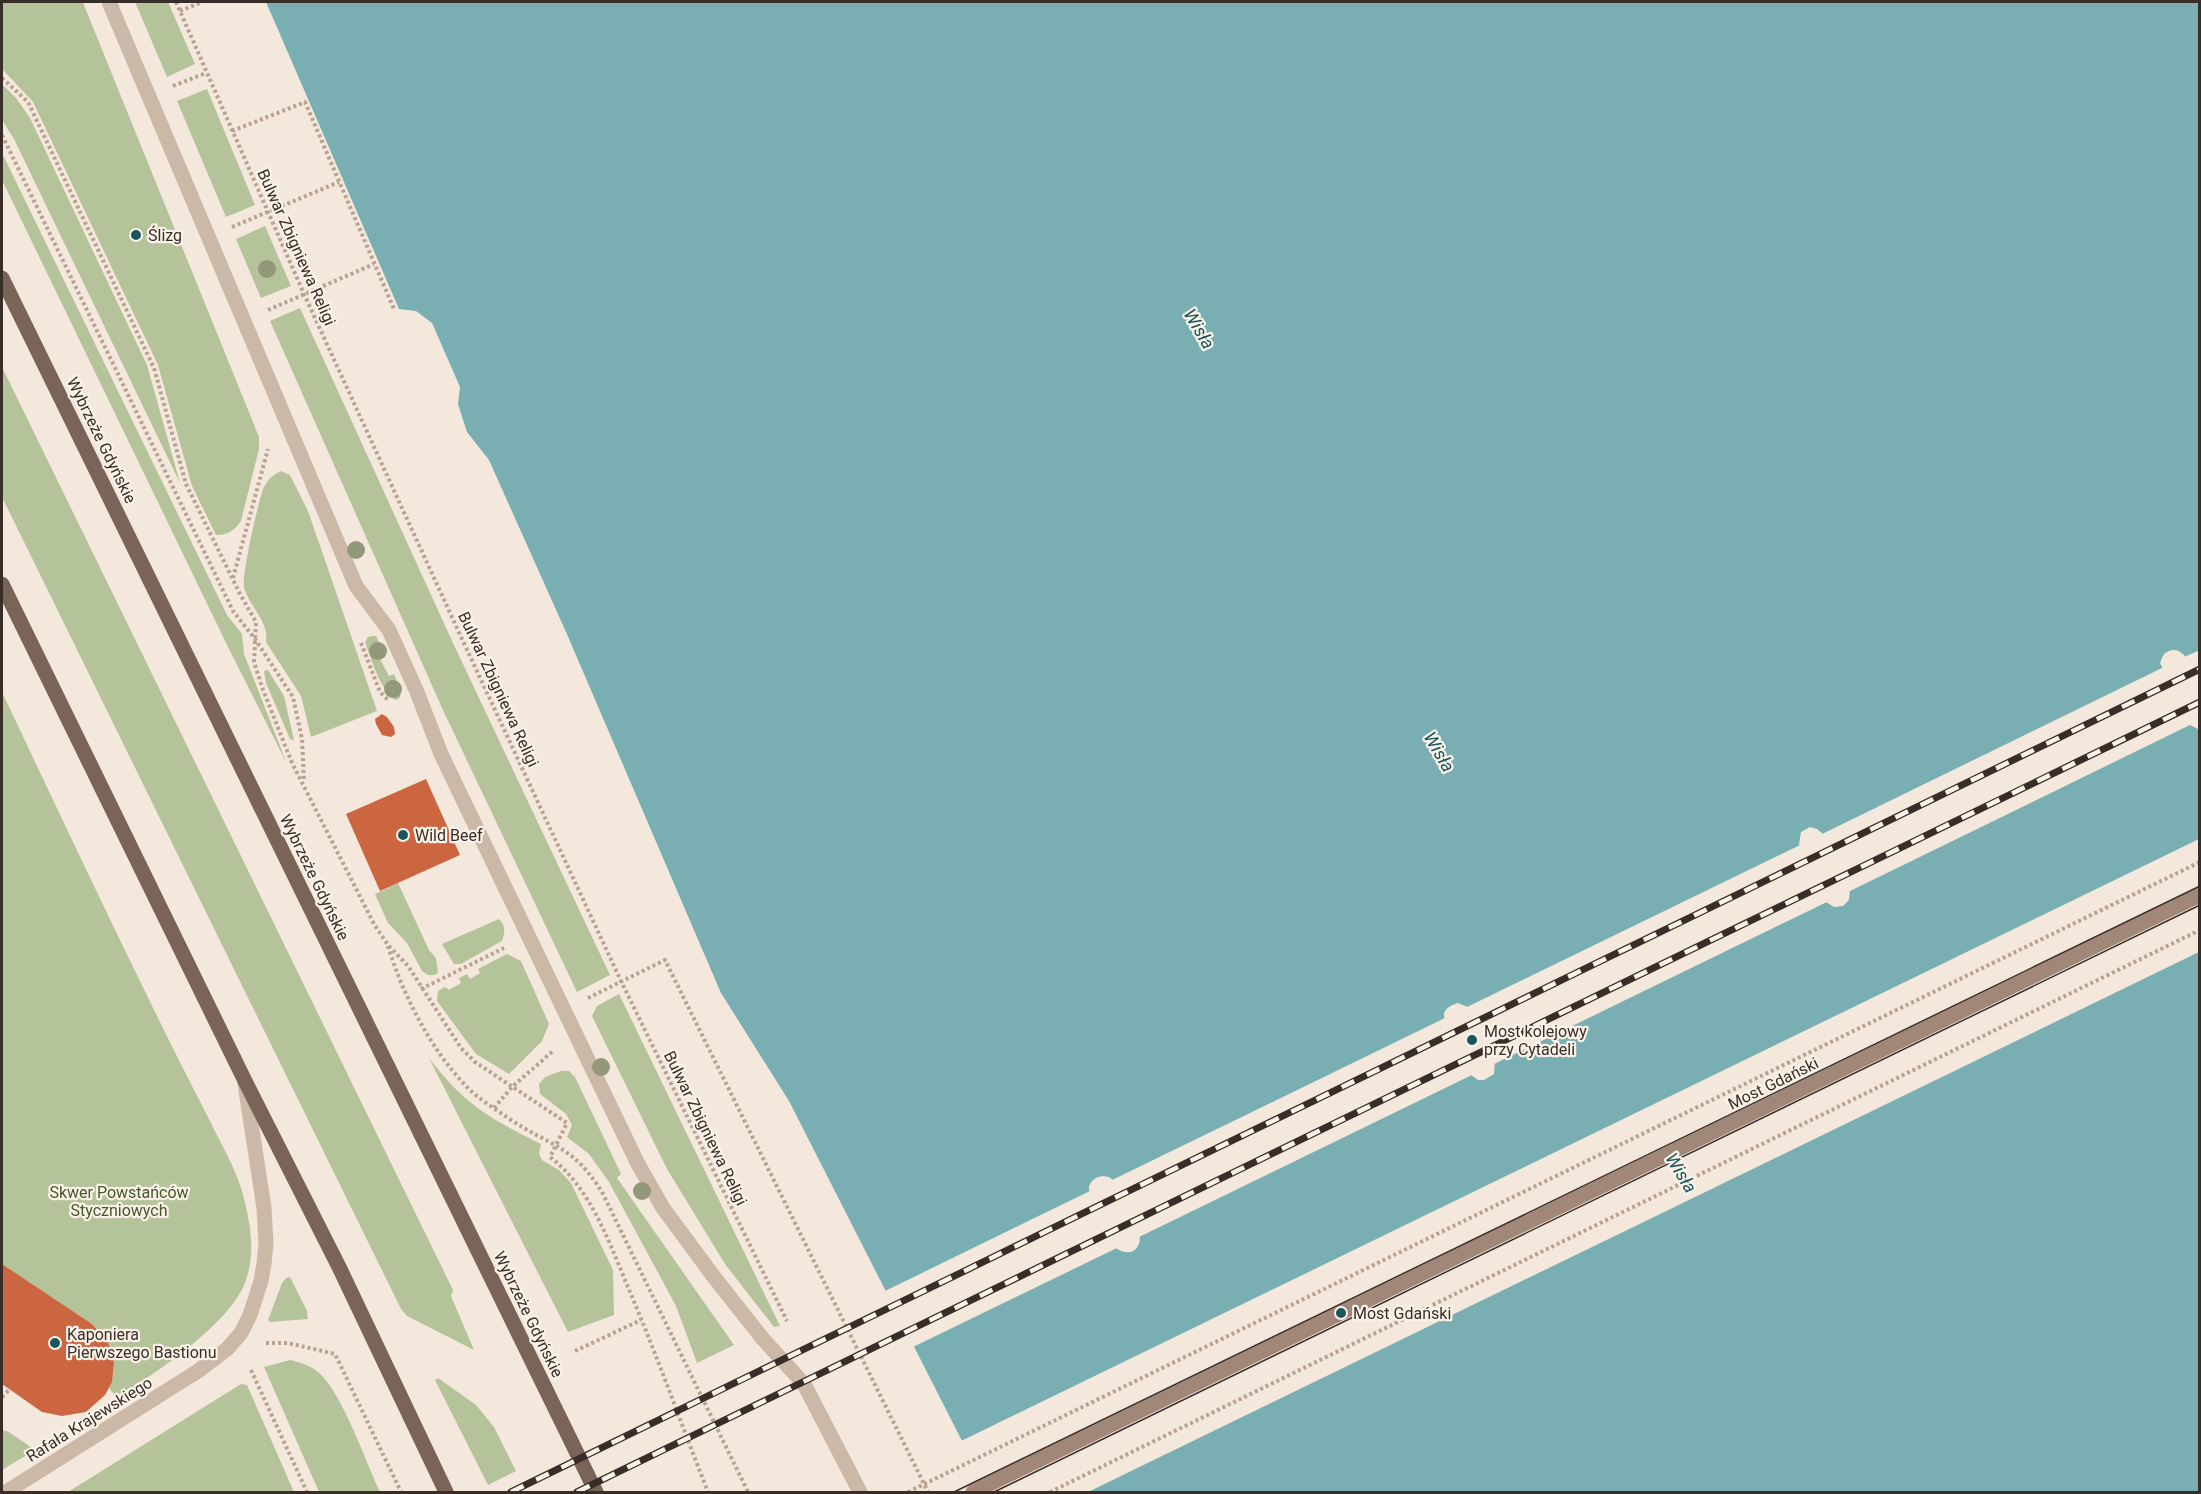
<svg xmlns="http://www.w3.org/2000/svg" width="2201" height="1494" font-family="Roboto,sans-serif">
<style>
.green{fill:#b5c39b}
.water{fill:#79aeb2;fill-rule:evenodd}
.pier{fill:#f3e8db;fill-rule:evenodd}
.building{fill:#cb6641}
.lines{fill:none;stroke-linecap:round;stroke-linejoin:round}
.path{stroke:#b8a291;stroke-width:4;stroke-dasharray:3 3;stroke-linecap:butt}
.pedestrian{stroke:#ccb8a7;stroke-width:15}
.minor{stroke:#ccb8a7;stroke-width:15}
.secondary{stroke:#a08778;stroke-width:15}
.primary{stroke:#7a6458;stroke-width:15}
.tram{stroke:#382d28;stroke-width:1.5}
.rail-casing{stroke:#382d28;stroke-width:7}
.rail{stroke:#faf2e8;stroke-width:4.5;stroke-dasharray:14;stroke-linecap:butt}
.path-bridge{stroke:#b8a291;stroke-width:4;stroke-dasharray:3 3;stroke-linecap:butt}
.tree{fill:#94987a}
.poi-dot{fill:#1b565b;stroke:#faf2e8;stroke-width:2}
.labels{text-anchor:middle;stroke-width:4.5;stroke-linejoin:round;paint-order:stroke}
.poi-label{font-size:16px;fill:#382d28;stroke:#faf2e8;text-anchor:start}
.street-label{font-size:16px;fill:#382d28;stroke:#faf2e8}
.park-label{font-size:16px;fill:#46572a;stroke:#faf2e8}
.water-label{font-size:18px;font-style:italic;fill:#1b565b;stroke:#faf2e8}
</style>
<rect width="100%" height="100%" fill="#f3e8db"/>
<path class="green" d="M2 2H83L86 10 259 437V449L241 521C234 531 228 535 216 535L192 486 158 365 33 102 2 69Z
M135 2H168L195 64 167 77Z
M2 84 16 98 30 118 147 365 180 483 14 139 2 120Z
M207 89 255 205 226 217 177 101Z
M2 153 227 615 242 634 244 654 287 764 229 649 2 180Z
M265 226 291 286 261 298 236 239Z
M300 308 453 643 610 975 577 992 442 708 270 321Z
M2 367 453 1290 451 1296 474 1350 407 1316 401 1309 2 497Z
M281 471 290 475 308 511 377 711 311 737 301 696 266 642C269 620 249 607 244 587 241 578 259 497 264 487 268 479 273 475 281 471Z
M372 636H376L386 656 380 659 389 676 394 674 401 691 400 698 395 700C379 687 372 661 365 642L368 637Z
M268 670 284 696 294 740 290 739 266 683 264 671Z
M2 692C53 800 104 908 157 1016 174 1051 192 1086 210 1121 221 1144 235 1167 242 1191 250 1221 256 1250 246 1280 232 1323 154 1374 117 1398L109 1388C120 1363 111 1342 92 1324L2 1264Z
M398 883 429 950 436 958 438 973 434 975H428L422 971 407 943 388 923 375 894Z
M499 919C506 926 505 932 502 941L461 964H454L442 944Z
M507 954 521 961 549 1024 542 1041 509 1074 476 1054 437 1001 438 991 445 987 449 990 461 983 459 978 467 974 470 979 480 973 478 969Z
M619 994 780 1326 774 1327 725 1264 667 1169 592 1016 597 1006Z
M429 1058C465 1105 489 1118 541 1144L539 1154 542 1160 559 1170 571 1183 613 1270 614 1315 568 1332Z
M561 1071H569L575 1077 621 1174 617 1178 734 1345 697 1363 676 1306 609 1182 589 1154 567 1137 572 1125 566 1114 540 1094 539 1084 545 1077Z
M290 1277 307 1311 308 1319 270 1322 268 1320 282 1283 286 1278Z
M290 1360C302 1363 310 1365 319 1373 341 1391 367 1464 380 1492H319L264 1367Z
M438 1378 476 1405 494 1427 516 1471 488 1485 435 1380Z
M241 1384 247 1385 294 1492H68Z
M2 1430 9 1432 35 1450 2 1470Z"/>
<path class="water" d="M266 2H2199V686C2194 674 2186 644 2169 651 2163 653 2162 658 2160 663L2190 725 2200 730 2199 1492H988L789 1101 721 993 566 632 489 460 467 432 458 404 460 387 432 323 416 311 399 309ZM1810 827 1817 829 1822 833 1850 890 1849 900 1843 906 1834 907 1826 902 1799 844 1801 832ZM1901 1001 1928 1055 1919 1065 1907 1061 1887 1021V1003ZM1458 1003 1470 1008 1495 1062 1494 1074 1484 1080H1478L1471 1075C1466 1064 1443 1023 1444 1014 1446 1007 1452 1005 1458 1003ZM1103 1176 1109 1177 1114 1181 1140 1238C1139 1253 1127 1256 1116 1248 1111 1237 1088 1196 1089 1187 1091 1179 1097 1177 1103 1176ZM1546 1176 1572 1229 1560 1240 1550 1233 1530 1182 1533 1177ZM1182 1347 1194 1354 1216 1406 1209 1414 1196 1411 1173 1356Z"/>
<path class="pier" d="M2200 650V689H2199L2182 658Z
M2164 667 2192 724 1848 892 1820 835Z
M2199 839V952L1088 1492H985L959 1442ZM1895 1002 1901 1005 1905 1011 1925 1053 1923 1060 1919 1062 1910 1059 1890 1019 1889 1006ZM1540 1177 1550 1186 1568 1224V1231L1564 1236H1558L1552 1232 1533 1190 1534 1181ZM1182 1350 1192 1356 1213 1401 1210 1411 1198 1409 1177 1365 1176 1356Z
M1802 844 1829 901 1492 1065 1467 1010 1465 1008Z
M1447 1017 1474 1074 1137 1238 1110 1181Z
M1092 1190 1119 1247 911 1348 883 1292Z"/>
<path class="building" d="M382 714 387 717 394 727 395 734 391 737 382 735 376 724 375 719Z
M426 779 460 855 380 891 346 814Z
M2 1264 92 1324 106 1339 112 1352 114 1364 112 1382 105 1395 86 1412 62 1416 42 1412 2 1384Z"/>
<g class="lines">
<path class="path" d="M176 2 304 294 462 639 621 981 787 1321
M180 11 202 2
M2 78 28 102 154 368 186 484 240 594 256 622 254 662 262 687 292 763 374 924 388 945 408 966 461 1048 475 1062 567 1123 550 1157C592 1189 610 1245 630 1292 658 1358 682 1426 708 1492
M173 86 206 73
M232 131 305 102 394 309
M2 135 233 611 255 639 293 697 302 739 304 781
M232 227 339 182
M268 310 374 264
M233 578 268 449
M361 643 380 692 388 700
M388 946C402 993 430 1048 465 1085 477 1098 494 1108 508 1118 551 1147 574 1145 603 1194L748 1492
M421 989 504 948
M588 998 665 960 928 1492
M494 1108 512 1087 553 1051
M266 1343H288L335 1354 401 1492
M575 1351 641 1320
M251 1370 307 1492
M2 1397 9 1390
M1050 1492 2200 930"/>
<path class="pedestrian" d="M109 2 356 586 389 630 417 692 441 754 638 1164 663 1208 714 1277 763 1339 804 1384 860 1492"/>
<path class="minor" d="M6 1492 198 1371 227 1349 241 1333 250 1315 261 1281 264 1264 266 1243 264 1208 245 1084"/>
<path class="secondary" d="M973 1492 2200 895"/>
<path class="primary" d="M2 278 596 1492
M2 584 245 1081 340 1269 446 1492"/>
<path class="tram" d="M954 1492 2200 886
M994 1492 2200 905"/>
<defs>
<path id="rail" d="M511 1492 2200 669
M577 1492 2200 702"/>
</defs>
<use href="#rail" class="rail-casing"/>
<use href="#rail" class="rail"/>
<path class="path-bridge" d="M908 1492 2200 862"/>
</g>
<g class="tree">
<circle cx="267" cy="269" r="9"/>
<circle cx="356" cy="550" r="9"/>
<circle cx="378" cy="651" r="9"/>
<circle cx="393" cy="689" r="9"/>
<circle cx="601" cy="1067" r="9"/>
<circle cx="642" cy="1191" r="9"/>
</g>
<g class="poi-dot">
<circle cx="136" cy="235" r="6"/>
<circle cx="403" cy="835" r="6"/>
<circle cx="1472" cy="1040" r="6"/>
<circle cx="1341" cy="1313" r="6"/>
<circle cx="55" cy="1343" r="6"/>
</g>
<g class="labels">
<g class="poi-label">
<text x="148" y="241">Ślizg</text>
<text x="415" y="841">Wild Beef</text>
<text x="1484" y="1037">Most kolejowy<tspan x="1484" dy="18">przy Cytadeli</tspan></text>
<text x="1353" y="1319">Most Gdański</text>
<text x="67" y="1340">Kaponiera<tspan x="67" dy="18">Pierwszego Bastionu</tspan></text>
</g>
<g class="street-label">
<text transform="translate(297 247) rotate(66)" y="6">Bulwar Zbigniewa Religi</text>
<text transform="translate(102 440) rotate(64)" y="6">Wybrzeże Gdyńskie</text>
<text transform="translate(499 689) rotate(65)" y="6">Bulwar Zbigniewa Religi</text>
<text transform="translate(315 877) rotate(64)" y="6">Wybrzeże Gdyńskie</text>
<text transform="translate(1773 1083) rotate(-26)" y="6">Most Gdański</text>
<text transform="translate(706 1128) rotate(64)" y="6">Bulwar Zbigniewa Religi</text>
<text transform="translate(529 1314) rotate(64)" y="6">Wybrzeże Gdyńskie</text>
<text transform="translate(89 1419) rotate(-32)" y="6">Rafała Krajewskiego</text>
</g>
<g class="park-label">
<text x="119" y="1198">Skwer Powstańców<tspan x="119" dy="18">Styczniowych</tspan></text>
</g>
<g class="water-label">
<text transform="translate(1199 329) rotate(60)" y="6">Wisła</text>
<text transform="translate(1439 752) rotate(60)" y="6">Wisła</text>
<text transform="translate(1681 1173) rotate(59)" y="6">Wisła</text>
</g>
</g>
<rect width="2201" height="1494" fill="none" stroke="#382d28" stroke-width="6"/>
</svg>
